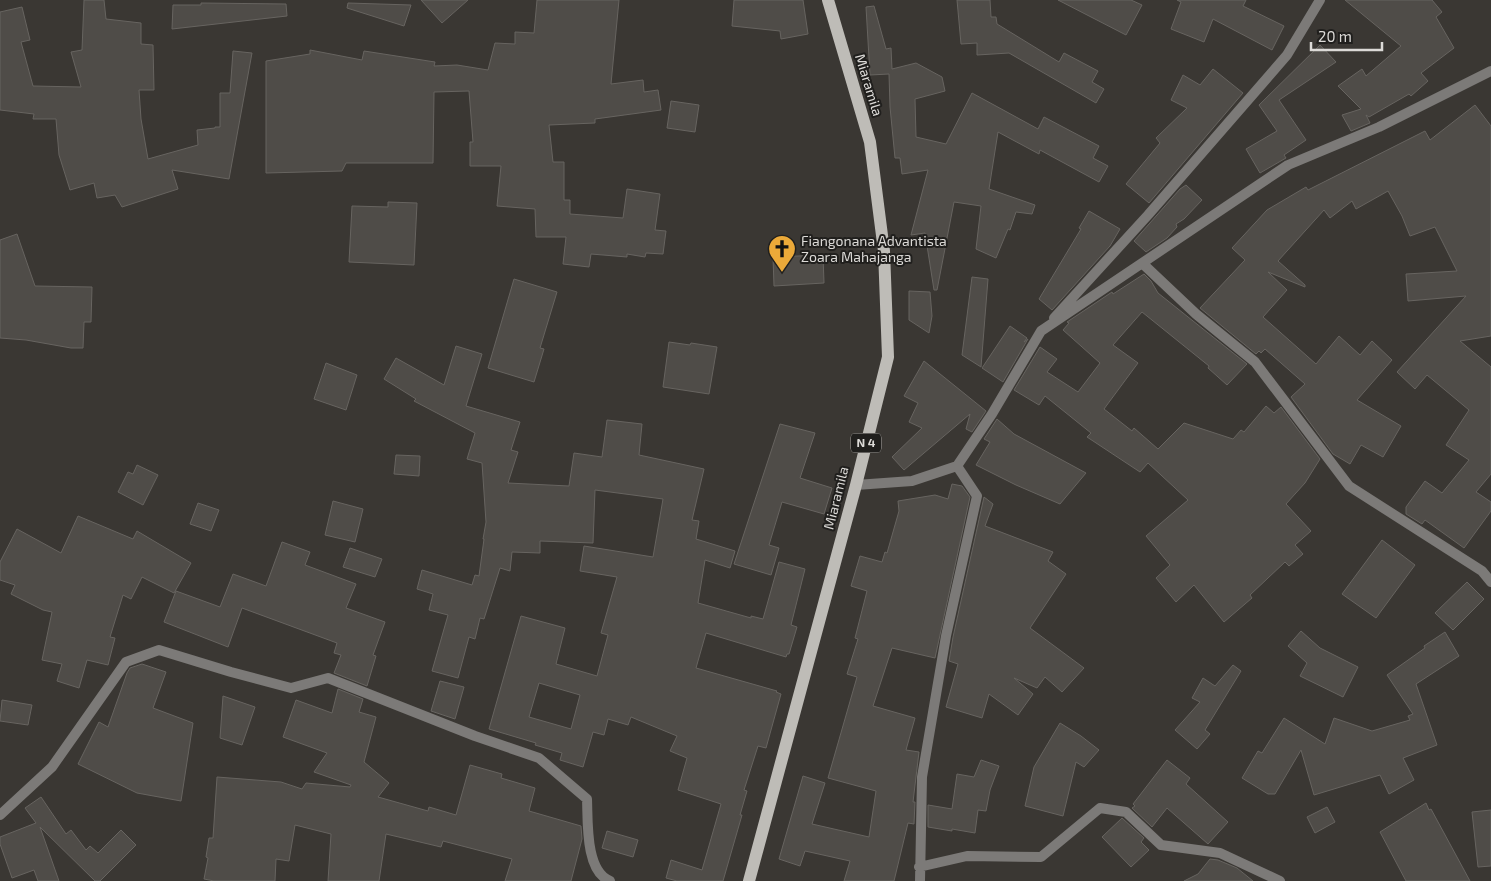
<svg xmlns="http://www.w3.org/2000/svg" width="1491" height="881" font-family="'Exo 2',sans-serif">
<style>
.building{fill:#4f4c48;stroke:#676460;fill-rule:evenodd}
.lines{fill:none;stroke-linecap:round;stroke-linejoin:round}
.street{stroke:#7c7a78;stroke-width:10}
.primary{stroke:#bebcb7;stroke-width:12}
.labels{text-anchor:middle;stroke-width:4;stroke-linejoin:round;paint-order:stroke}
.shield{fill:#201f1d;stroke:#a4a29f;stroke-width:1}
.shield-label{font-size:12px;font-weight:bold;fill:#dcdad7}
.street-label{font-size:14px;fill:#dcdad7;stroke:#201f1d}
.poi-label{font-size:14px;fill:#dcdad7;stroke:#201f1d;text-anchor:start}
</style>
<rect width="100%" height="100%" fill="#3a3733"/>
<path class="building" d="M84 0H104L106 19 141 23V44L153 45 154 90H139L141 119 148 159 198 145 197 130 215 128V127H220V93H230L233 51 252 53 229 179 172 170 178 189 122 207 115 195 97 198 94 183 70 190 59 155 56 119H33L34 114 0 110V12L22 7 30 40 21 42 33 86 81 87 71 52 82 50Z
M421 0H468L442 23Z
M537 0H619L611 84 643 80 644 92 658 90 661 110 595 119V123L549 125 553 162H564V200H570V214L623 218 627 189 660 194 655 230 666 231 663 254 646 253 645 257 627 254V257L591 254 589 267 563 264 566 237H536L535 209 497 206 501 166H470V142H473L469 91 434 92 433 163H346L342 171 266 173V61L310 54V50L362 60 364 51 435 62 434 66 457 65 488 70 495 43 515 44V32L534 33Z
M734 0H803L808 34 781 39 780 31 732 26Z
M957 0H990L991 17H996L997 24 1059 62 1064 53 1098 71 1092 82 1104 89 1096 103 1009 53 977 55V43L961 44Z
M1058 0H1131L1142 5 1126 35Z
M1177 0H1246L1243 6 1284 26 1272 50 1213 19 1204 42 1171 29 1181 2Z
M1345 0H1432L1442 12 1436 17 1454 48 1421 73 1428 81 1411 96 1409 94 1369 117 1366 115 1370 123 1351 131 1342 115 1361 109 1338 86 1362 69 1366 76 1401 46Z
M201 3 286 4 287 16 172 29 173 5H201Z
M348 3 411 5 404 26 347 8Z
M874 6 886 49 891 48 892 69 916 63 942 77 945 91 915 99 916 137 946 144 972 93 1038 129 1044 117 1099 146 1093 158 1108 166 1099 182 1040 150 1039 154 998 132 989 189 1035 205 1032 214 1016 212 1010 230 1008 229 996 258 976 249 981 206 954 202 937 290H934L925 233 911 235 928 170 902 174 900 158H895L890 107 889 74 870 75 866 7Z
M1320 45 1336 62 1279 100 1306 140 1284 155 1286 158 1260 173 1246 149 1277 131 1259 105Z
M1213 69 1243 93 1149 203 1126 184 1160 143 1156 138 1187 108 1171 100 1183 75 1200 85Z
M671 101 699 105 695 132 667 128Z
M1475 105 1491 126V336L1460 341 1491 367V474L1476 492 1491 502V511L1464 548 1425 520 1422 524 1406 514V507L1425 481 1442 493 1469 460 1446 445 1469 410 1427 375 1415 389 1397 372 1466 296 1408 301 1406 274 1457 271 1435 227 1410 236 1402 216 1388 191 1356 209 1352 201 1330 218 1324 210 1278 261 1305 285V287L1268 272 1287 290 1263 317 1316 364 1339 336 1360 355 1372 341 1392 360 1357 400 1401 426 1383 457 1361 445 1350 464 1333 454 1291 397 1305 384 1265 349 1261 353 1259 351 1256 354 1200 308 1245 260 1232 248 1267 210 1306 187 1308 190 1425 131 1430 140Z
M1186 185 1202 200 1184 219 1176 224 1177 227 1167 238 1146 252 1134 241 1180 189Z
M388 202 417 203 414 265 349 262 352 206 388 207Z
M1089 211 1120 229 1110 246 1052 310 1039 299 1081 229 1079 228Z
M17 234 35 286 92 287 91 322H84L83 348H71L26 340 0 338V240Z
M823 255 824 283 774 286 773 257Z
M1144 274 1151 281 1158 293 1247 364 1227 385 1208 368 1209 366 1142 312 1113 345 1138 363 1104 409 1132 431 1134 428 1158 449 1184 423 1233 439 1241 430 1244 432 1266 406 1274 413 1281 407 1320 459 1305 483 1286 504 1311 531 1295 545 1303 554 1289 566 1285 562 1250 595 1252 598 1224 622 1194 585 1176 602 1156 578 1170 565 1146 536 1188 500 1148 463 1140 472 1087 437 1091 433 1045 396 1039 405 1014 390 1040 347 1057 359 1047 372 1078 392 1100 363 1063 330 1069 323 1067 322 1112 292 1113 294Z
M972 277 988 279 981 367 962 355Z
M514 279 557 292 540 348 544 349 534 382 488 368Z
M909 291 930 292 932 316 929 333 909 320Z
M1010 326 1027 338 1024 342 1028 339 1003 382 982 368Z
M669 342 690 345 691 343 717 347 709 394 663 387Z
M456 346 482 354 466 406 520 422 511 450 518 452 508 483 569 486 574 453 602 457 607 420 642 424 639 455 704 469 692 520 699 521 696 539 735 551 730 568 705 560 698 603 751 618V616L763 619 779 562 805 569 791 625 797 627 789 654H787L786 657 706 633 696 668 777 691 776 692 781 694 766 748 758 746 744 790 747 791 740 815H742L723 881H677L666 878 671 860 702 870 721 804 678 790 687 758 670 751 677 736 631 717 628 725 608 719 604 735 593 732 583 767 560 760 562 753 535 745 536 743 489 729 521 616 565 628 556 664 597 676 608 635 601 633 617 577 580 571 584 546 653 557 663 499 595 490 593 543 540 541V553L512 552 510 571 500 568 484 619 480 618 475 639 469 637 458 678 432 671 448 615 429 610 433 594 417 589 422 570 472 585 475 575 479 576 484 539H483L486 522 482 463 467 459 475 433 414 401 416 399 384 379 396 358 444 385ZM539 683 580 695 571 729 529 717Z
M924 361 986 411 972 432 966 429 970 414 904 470 892 457 922 428 909 422 918 403 904 396Z
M326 363 357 375 346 410 314 399Z
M997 419 1014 434 1086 473 1060 504 1016 485 976 465 990 442 984 439Z
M780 424 815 433 800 478 832 488 824 514 782 502 769 545 779 548 771 575 734 564Z
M396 455 420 456 419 476 394 474Z
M137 465 158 475 143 505 118 492 128 472 133 474Z
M952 484 962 486 970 497 935 658 892 648 873 706 915 718 906 750 919 752 913 802H915L914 824 908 823 894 881H844L850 861 805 851 800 866 779 859 803 776 825 783 812 824 869 837 876 791 828 778 857 677 847 674 858 639 855 638 867 591 851 586 860 556 882 562 885 552 887 553 899 511 898 501 935 495 948 499Z
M984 497 993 504 985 526 1053 552 1048 561 1066 574 1030 628 1084 668 1062 692 1045 677 1037 688 1014 678 1033 694 1018 715 989 694 982 718 946 707 958 664 949 661 953 637Z
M333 501 363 509 355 542 325 535Z
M198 503 219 510 211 531 190 524Z
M78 516 133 539 137 531 191 563 174 593 142 577 131 599 123 595 110 637 115 638 108 665 87 660 79 688 57 681 62 664 42 660 52 612 43 610 11 594 15 585 0 580V562L17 529 61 553Z
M1382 540 1415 565 1376 618 1342 594Z
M282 542 310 552 305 565 356 584 346 608 385 622 373 655 376 656 367 686 334 673 341 655 334 653 337 643 242 608 228 647 164 622 176 591 220 607 233 574 266 586Z
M350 548 382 559 375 577 343 567Z
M1467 582 1484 599 1453 630 1435 613Z
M1301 631 1320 648 1358 667 1343 697 1300 676 1307 663 1288 646Z
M1445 632 1459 656 1416 684 1437 745 1403 758 1414 780 1389 794 1380 775 1314 795 1301 750 1275 794H1268L1242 778 1258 751 1262 753 1284 718 1325 744 1334 718 1372 731 1410 720 1408 716 1413 714 1387 675 1425 648 1424 646Z
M142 664 166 672 153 708 193 723 181 801 137 793 78 764 99 722 108 727 127 673 130 668Z
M1233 665 1241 671 1205 730 1210 734 1197 749 1175 730 1200 702 1192 698 1203 678 1215 686Z
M440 681 464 687 455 719 431 711Z
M338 689 363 699 359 712 376 717 364 762 389 783 378 797 428 811 429 807 456 815 470 765 502 774 501 778 535 788 529 811 581 826 582 839 571 881H505L512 859 443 841 441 847 386 834 379 881H328L331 834 295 825 289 861 276 859 275 881H214L204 879 208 858 206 857 209 838H213L217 777 281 782 302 789 306 783 350 787 351 785 314 772 327 753 283 737 296 700 332 713Z
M223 696 255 707 242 745 220 738Z
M2 700 32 705 28 725 0 721Z
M1060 723 1081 736 1099 750 1084 767 1076 762 1063 816 1025 806 1034 767Z
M981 760 999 766 990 790 986 811 978 810 975 833 952 829V831L928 827V805L952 809 957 774 974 777Z
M1167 760 1190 778 1186 784 1228 822 1208 844 1167 808 1152 827 1132 808 1135 806 1133 804Z
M41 797 66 834 71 830 86 850 90 846 98 853 121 830 136 845 100 881H95L40 827 59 881H38L34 870 12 878 0 844V837L36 823 25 808Z
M1426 803 1429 810 1431 809 1470 881H1406L1380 832Z
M1327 807 1335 822 1315 833 1307 817Z
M1491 810V866L1478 867 1472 812Z
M1122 818 1144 838 1141 842 1149 850 1131 867 1102 837Z
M607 831 638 840 633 857 602 848Z
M1210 859 1218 860 1237 868 1253 881H1184L1198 874Z"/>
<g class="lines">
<path class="street" d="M1142 263 1196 314 1255 362 1349 486 1482 571 1491 582
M1054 318 1148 215 1287 55 1320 0
M856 485 912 481 957 466 992 414 1041 331 1288 165 1379 127 1491 71
M0 815 52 767 126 662 159 650 231 672 291 688 328 678 475 736 539 758 587 799C588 821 585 871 610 881
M919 867 967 856 1041 857 1100 808 1126 812 1161 845 1220 853 1280 881
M920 881 922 777 946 636 977 496 957 466"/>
<path class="primary" d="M749 881 856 485 888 357 884 251 870 142 828 0"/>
</g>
<defs>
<symbol id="church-pin" viewBox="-11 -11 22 30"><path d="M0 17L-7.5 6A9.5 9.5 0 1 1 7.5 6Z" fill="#eba939" stroke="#201f1d"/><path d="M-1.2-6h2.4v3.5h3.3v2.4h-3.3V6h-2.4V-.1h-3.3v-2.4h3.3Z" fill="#111"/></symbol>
</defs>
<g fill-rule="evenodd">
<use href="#church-pin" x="766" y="233" width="32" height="43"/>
</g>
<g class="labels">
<rect class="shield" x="851" y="433.5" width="30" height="19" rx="4"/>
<g class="shield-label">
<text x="866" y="447">N 4</text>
</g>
<g class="street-label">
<text transform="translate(869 85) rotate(73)" y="5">Miaramila</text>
<text transform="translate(836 498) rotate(-76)" y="5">Miaramila</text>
</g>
<g class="poi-label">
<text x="801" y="246">Fiangonana Advantista<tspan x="801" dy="16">Zoara Mahajanga</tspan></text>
</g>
</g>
<path d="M1311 42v8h71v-8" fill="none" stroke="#dcdad7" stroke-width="2.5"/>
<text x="1318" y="42" font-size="15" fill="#dcdad7" stroke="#201f1d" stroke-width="4" paint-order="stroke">20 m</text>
</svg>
